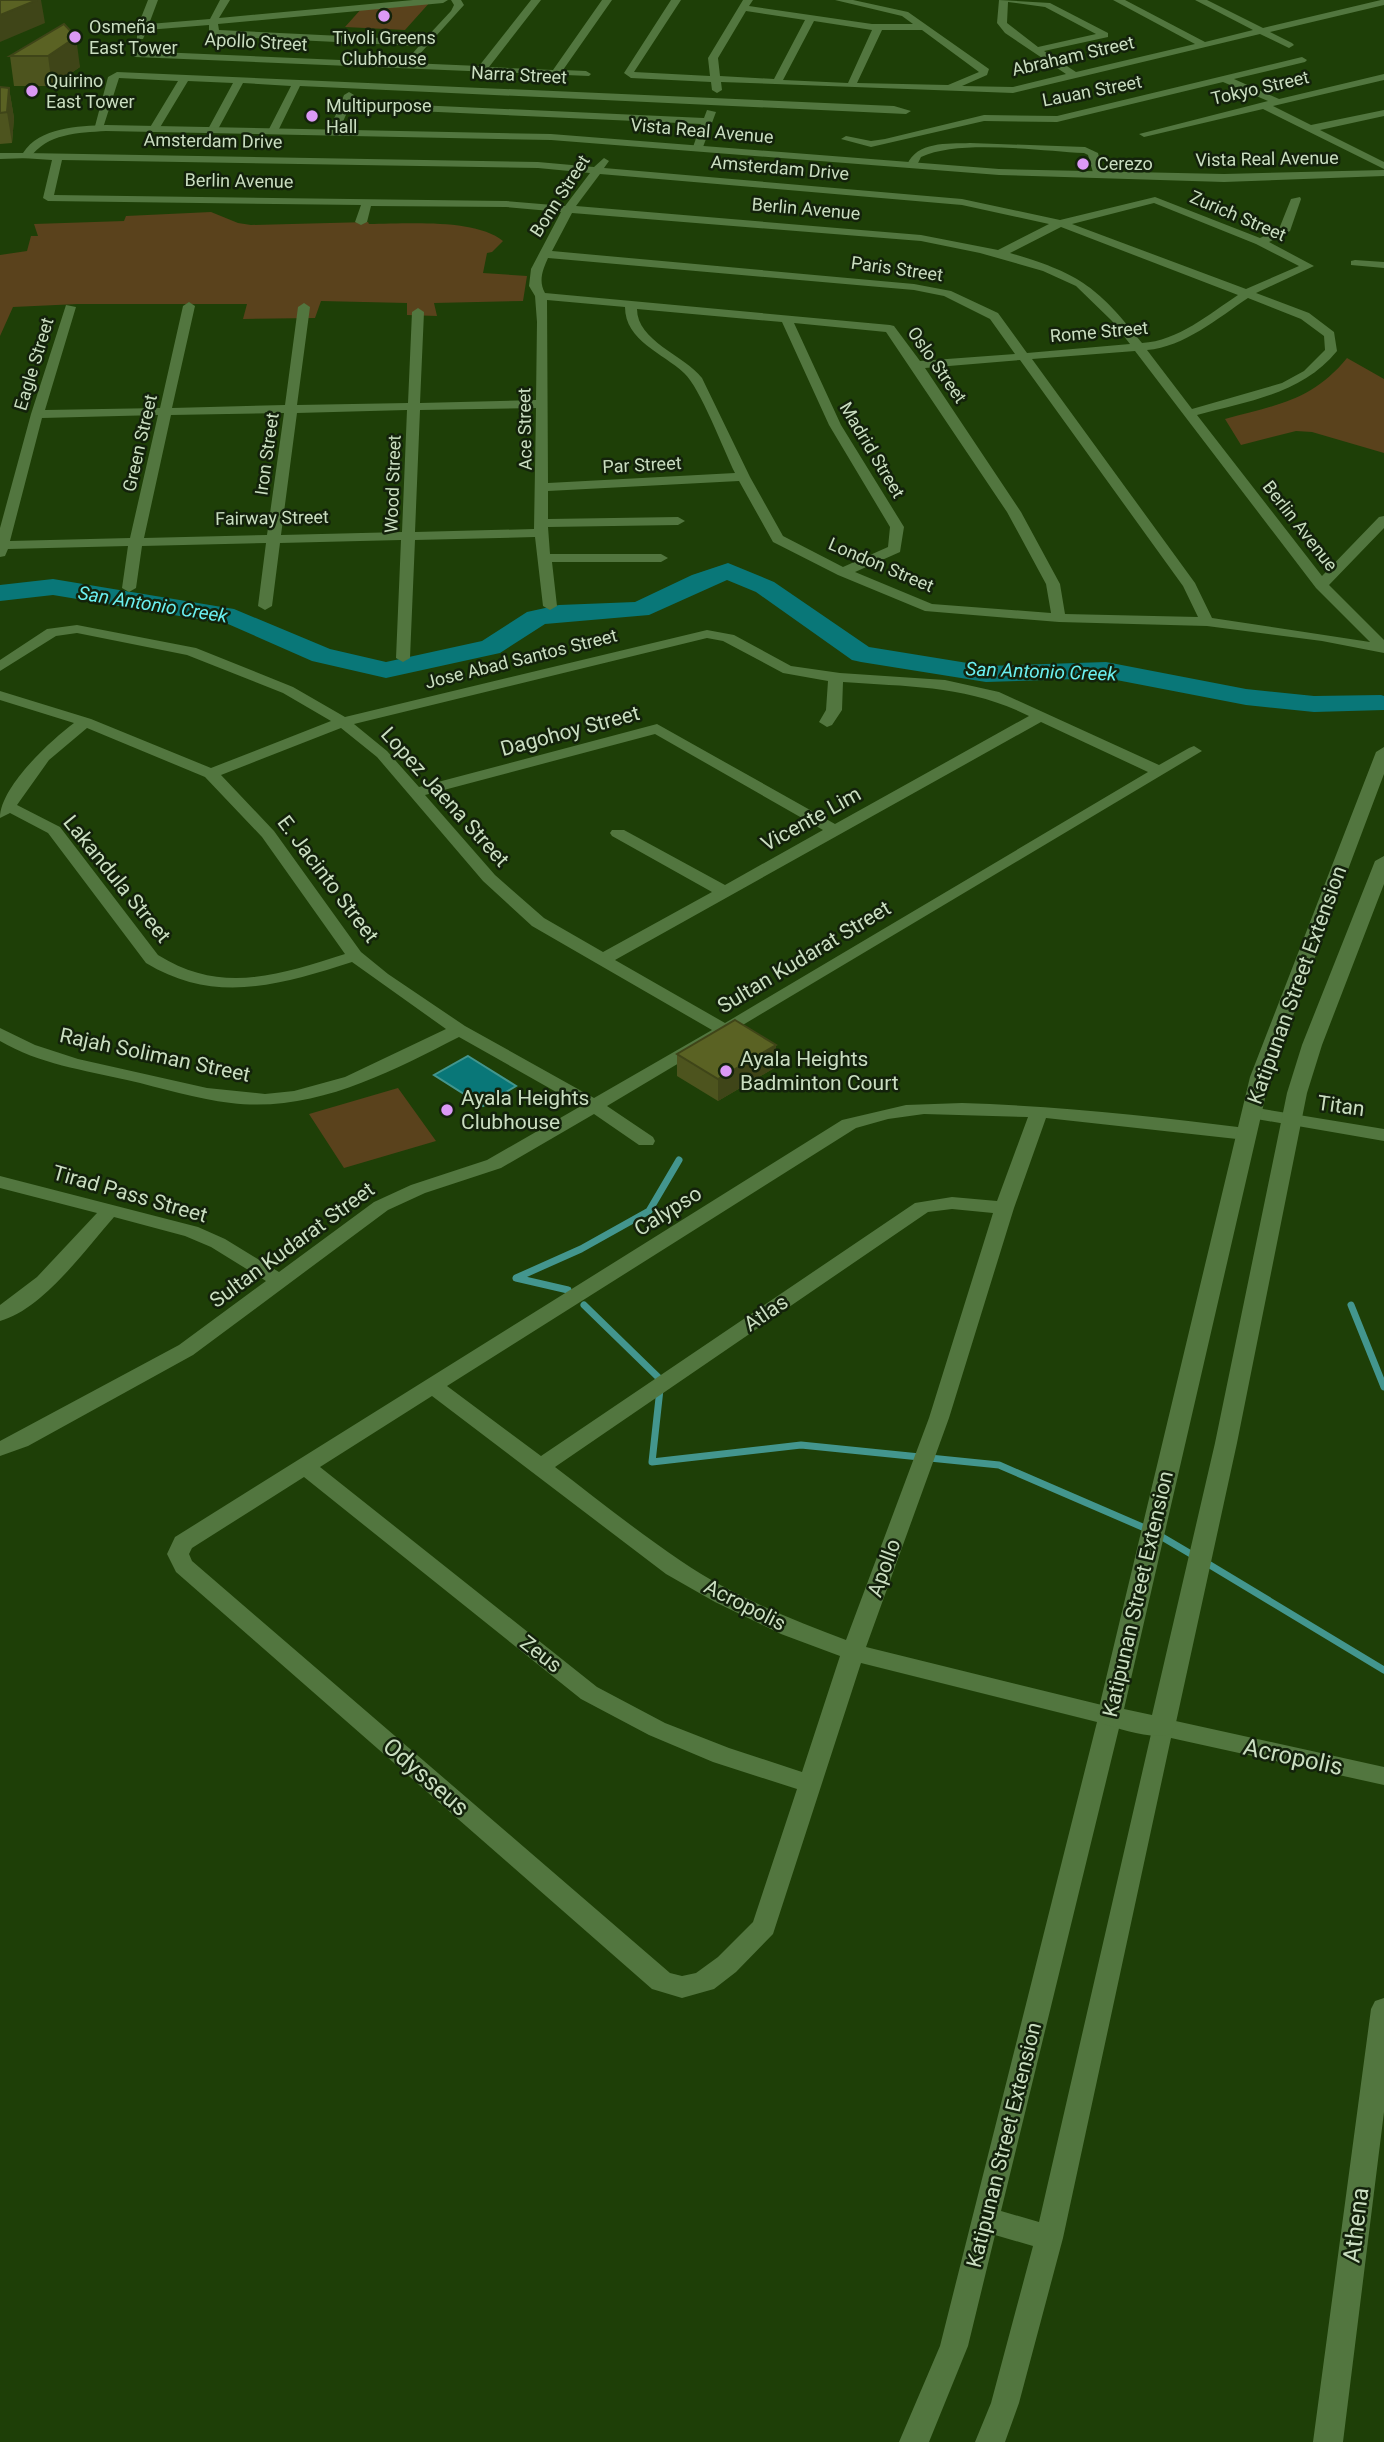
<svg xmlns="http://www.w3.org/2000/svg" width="1384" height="2442" font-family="Roboto,sans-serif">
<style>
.green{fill:#5a421c}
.water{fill:#097778;stroke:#43968e;stroke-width:2}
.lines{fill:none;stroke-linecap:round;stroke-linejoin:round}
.stream{stroke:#43968e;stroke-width:7}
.river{fill:#097778;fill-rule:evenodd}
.street{fill:#52763f;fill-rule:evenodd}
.secondary{fill:#52763f;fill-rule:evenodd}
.wall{fill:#4d541e}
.shaded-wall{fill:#3f4518}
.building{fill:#5a6223;stroke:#3f4518;stroke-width:2}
.poi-dot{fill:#db99f5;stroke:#13220b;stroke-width:2.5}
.labels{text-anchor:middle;stroke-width:5;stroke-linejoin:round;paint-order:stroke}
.far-poi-label{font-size:18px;fill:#cadec1;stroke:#13220b;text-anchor:start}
.far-street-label{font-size:18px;fill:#cadec1;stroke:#13220b}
.far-water-label{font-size:19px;font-style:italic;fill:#6bf0f1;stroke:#13220b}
.street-label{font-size:21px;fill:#cadec1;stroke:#13220b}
.poi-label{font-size:21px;fill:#cadec1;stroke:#13220b;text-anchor:start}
.near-street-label{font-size:24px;fill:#cadec1;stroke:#13220b}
</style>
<rect width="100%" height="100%" fill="#1e3f07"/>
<path class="green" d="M431 1 405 30 345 27 362 8Z
M211 212 238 223 251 225 368 222 369 224C405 224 475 218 503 241L492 252 487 253 483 273 527 276 523 301 434 303 437 316 407 315V303L321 301 315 318 243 319 247 304H78L13 307 0 336V255L27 251 31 236H38L34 224 124 221 126 216Z
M1347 358 1384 379V453L1312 432 1296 431 1241 445 1225 419C1276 405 1312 401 1347 358Z
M398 1088 436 1141 344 1168 309 1114Z"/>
<path class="water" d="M468 1056 516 1086 483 1106 434 1075Z"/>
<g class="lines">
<path class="stream" d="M568 1290 516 1278 581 1249 649 1211 679 1160
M584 1305 661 1380 652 1462 801 1445 999 1465 1147 1529
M1351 1305 1384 1387
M1157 1534 1196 1557
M1205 1562 1384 1670"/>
<path class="river" d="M728 563 774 582 869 647 986 666 1106 662 1246 689 1314 696 1381 695 1384 696V710L1314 712 1246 705 1106 678 986 682 861 662 852 660 756 592 727 580 649 615 545 624 500 653 386 678 312 661 228 624 53 595 0 601V585L53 579 234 609 330 649 386 662 482 641 527 612 536 610 559 605 635 602 692 575Z"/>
<path class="street" d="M148 0H158L149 24 210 19 220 0H230L219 18 413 0H448L443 3 218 24 219 30 424 40 451 11 454 5 451 0H461L464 5 418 56 413 53 419 46 214 36 209 33V25L147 30 143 39H137V28Z
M531 0H541L489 67 553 70 602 0H612L563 70 586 71 591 74 589 76 135 57 130 54 135 51 479 66Z
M671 0H681L634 72 710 76 708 58 743 0H753L749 6 872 24H913L902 16 835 0H853L908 12 989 69 987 75 962 86 1013 87 1066 74 1005 33 997 23 999 0 1050 3 1108 33V37L1044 51 1076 72 1195 44 1113 0H1125L1205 42 1253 30 1195 0H1207L1263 28 1381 0H1384V5L1270 32 1292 43 1294 45 1289 48 1260 34 1013 93 721 82 722 90 717 93 712 90 711 82 631 78 624 73ZM1008 2 1045 7 1096 34 1038 47 1007 23ZM746 11 805 20 774 79 720 76 718 58ZM814 21 872 30 848 83 783 80ZM882 30H922L979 72 948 85 857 83Z
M1302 57 1307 60 1305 62 1234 79 1279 99 1384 74V80L1273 106 1311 125 1384 110V116L1320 130 1384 162V169L1263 109 1144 137 1139 134 1268 101 1223 82 1057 122 984 121 871 147 841 139 846 136 871 141 885 139 984 115 1057 116Z
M117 72 894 106 911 111 906 114 300 86 278 131 273 134 268 131 291 86 243 83 217 131 212 134 207 131 233 83 188 81 159 129 154 132 149 129 178 81 119 78 103 128 94 130 108 77Z
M349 92 354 95 351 102 704 118 707 110 716 112 703 147 698 150 693 147 701 124 349 108 337 135H329L328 133 344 95Z
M970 143 1085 147 1098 153 1103 174 1094 176 1088 155 1084 153C1040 151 959 139 921 157L916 167 907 165C917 141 947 144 970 143Z
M26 153 538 162 594 167 604 158 609 161 604 168 962 199 1060 220 1155 197 1260 238 1279 229 1291 199 1300 197 1301 199 1290 231 1269 242 1314 266 1256 293 1309 313 1334 332 1337 351C1302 394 1248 401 1197 415L1322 576 1379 517 1384 516V528L1329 585 1384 640V653L1322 641 1207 626 1059 622 925 611 838 575 773 542 739 481 548 491V519L678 517 685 521 678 525 548 527 550 554H661L668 558 661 562H552L557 606 550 610 543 606 535 537 415 540 410 658 403 662 396 658 401 540 280 543 272 606 265 610 258 606 266 543 142 546 136 588 129 592 122 588 128 546 8 549 5 556 0 557V528L31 414 66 305 76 307 45 410 160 408 183 306 189 302 195 306 172 408 285 405 298 307 304 303 310 307 297 405 408 403 412 312 418 308 424 312 420 403 536 400 537 322 535 296 529 286 531 269 561 212 506 207 371 206 367 222 361 225 355 222 361 205 48 201 43 198 52 160 22 158 21 156ZM62 160 538 168 590 173 565 206 506 201 54 195ZM600 174 962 205 1049 224 998 250 921 235 576 206ZM1154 203 1256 244 1299 266 1246 289 1072 224ZM572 213 921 241 980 253 1043 271 1076 286 1112 321 1130 344 1027 353 998 313 951 291 914 284 552 251ZM1061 227 1238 295C1209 314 1178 341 1142 343 1098 287 1079 273 1010 253ZM548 258 914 290 944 296 990 319 1015 354 920 361 894 326 890 325 545 293C538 281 543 269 548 258ZM1248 298 1301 319 1324 336 1325 350 1304 371 1282 383 1192 409 1147 350C1184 347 1218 318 1248 298ZM547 300 625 307C625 341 663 353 684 373 700 387 724 451 735 473L548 483ZM637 309 782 322 829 425 890 527 888 547 843 567 783 536 750 477 702 378C684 355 637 341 637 309ZM794 323 886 332 1007 512 1046 584 1051 613 932 604 855 572 900 552 904 527 841 425ZM1135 351 1316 588 1370 642 1212 618 1195 583 1032 359ZM1020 360 1183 586 1198 617 1065 614 1060 584 1021 512 925 368ZM536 408 534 529 415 532 420 410ZM407 410 402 532 281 535 297 413ZM284 413 267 535 144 538 171 415ZM158 415 130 538 10 541 42 418Z
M1355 260 1384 262V268L1351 265V261Z
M77 625 196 648 293 687 345 717 707 630 734 635 791 666 840 673 945 680 999 692 1159 765 1189 748 1194 746 1202 751 607 1106 653 1137 655 1141 653 1145H639L594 1114 501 1168 425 1193 388 1210 193 1355 28 1446 0 1456V1441L179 1345 266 1281 211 1247 185 1236 114 1217C85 1250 43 1309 0 1321V1305L37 1277 97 1213 0 1188V1176L198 1227 225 1239 279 1272 374 1202 411 1185 487 1160 581 1106 459 1037C388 1073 314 1113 231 1103 196 1099 162 1088 127 1080 84 1070 39 1064 0 1041V1028L35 1045 78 1059 207 1088 265 1094 294 1091 345 1077 446 1029 352 962C280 985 215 1005 146 963L48 833 10 813 0 818C0 787 50 741 74 723L0 700V691L91 719 211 768 331 721 283 693 187 655 77 633 56 636 0 671V660L47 629ZM707 638 723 641 783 673 828 681 826 710 819 722 827 727 832 725 842 710 843 682C910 687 967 685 1029 716L835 824 657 724 419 787 387 751 354 724ZM1041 722 1148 772 725 1023 615 960ZM87 728 205 777 262 837 345 954C278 975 222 995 158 955L60 827 17 805 49 760ZM341 728 377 757 483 881 532 926 712 1030 594 1098 465 1026 388 974 361 952 274 831 221 775ZM655 734 823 830 725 885 624 830H612L610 833 612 836 712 892 603 952 544 918 495 875 425 795Z
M962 1103C1057 1106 1151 1116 1246 1128L1255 1134 1246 1140 1046 1118 1014 1208 949 1418 866 1647 1110 1707 1118 1710 1122 1716 1001 2211 1039 2222 1154 1721 1162 1718 1384 1767V1785L1171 1738 1063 2238 1019 2403 1005 2442H975L991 2403 1033 2246 995 2235 968 2346 929 2442H899L940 2346 1097 1722 861 1663 773 1934 736 1972 714 1989 682 1998 652 1989 176 1572 167 1554 175 1537 842 1120 906 1105ZM924 1114 1028 1117 997 1201 952 1197 915 1203 541 1456 447 1386 856 1128 888 1119ZM952 1209 993 1213 929 1418 846 1640C790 1619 731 1595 681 1561 638 1532 597 1499 555 1467L928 1212ZM432 1396 666 1574 715 1602 781 1634 840 1656 802 1772 729 1748 665 1723 597 1687 320 1467ZM304 1477 581 1699 649 1735 713 1762 797 1789 753 1922 718 1957 696 1973 682 1976 670 1973 192 1561 189 1554 192 1548Z
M1251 1107 1384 1129V1141L1245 1117 1242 1113Z
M1384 1998V2112L1343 2442H1313L1371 2009 1375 2001Z"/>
<path class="secondary" d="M106 125 551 134 999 169 1224 174 1384 170V176L1224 182 999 175 551 140 106 131C78 133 47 133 30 158L0 159V153H23C40 127 78 126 106 125Z
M1384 747V774L1270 1077 1124 1709 1152 1715 1215 1443 1287 1093 1302 1045 1375 861 1384 856V884L1322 1045 1307 1093 1237 1443 1175 1727 1171 1734C1152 1740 1120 1729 1101 1723L1097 1716 1250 1077 1376 752Z"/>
</g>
<path class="wall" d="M64 24 80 67 52 86H14L10 56Z
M0 87 9 88 14 118 12 143 0 144Z
M677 1054 776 1067 718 1101 677 1076Z"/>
<path class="shaded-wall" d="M37 0H41L45 23 0 42V15Z
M76 37 80 67 52 86 48 56Z
M9 88 14 118 12 143 7 112Z
M776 1045V1067L718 1101V1079Z"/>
<path class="building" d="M0 0H37L0 15Z
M64 24 76 37 48 56H10Z
M0 87 9 88 7 112 0 113Z
M735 1020 776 1045 718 1079 677 1054Z"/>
<g class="poi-dot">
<circle cx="384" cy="16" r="7"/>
<circle cx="75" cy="37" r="7"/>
<circle cx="32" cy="91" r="7"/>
<circle cx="312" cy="116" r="7"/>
<circle cx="1083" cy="164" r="7"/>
<circle cx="726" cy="1071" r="7"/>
<circle cx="447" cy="1110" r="7"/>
</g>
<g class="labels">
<g class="far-poi-label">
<text x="89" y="33">Osmeña<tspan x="89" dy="21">East Tower</tspan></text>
<text x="384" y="44" text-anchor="middle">Tivoli Greens<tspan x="384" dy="21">Clubhouse</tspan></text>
<text x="46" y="87">Quirino<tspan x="46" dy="21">East Tower</tspan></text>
<text x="326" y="112">Multipurpose<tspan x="326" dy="21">Hall</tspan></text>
<text x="1097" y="170">Cerezo</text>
</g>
<g class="far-street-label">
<text transform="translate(256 42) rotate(3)" y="6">Apollo Street</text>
<text transform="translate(1073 56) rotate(-13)" y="6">Abraham Street</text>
<text transform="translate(519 75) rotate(3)" y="6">Narra Street</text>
<text transform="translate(1260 88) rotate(-13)" y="6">Tokyo Street</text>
<text transform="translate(1092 91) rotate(-11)" y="6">Lauan Street</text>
<text transform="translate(702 131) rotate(5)" y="6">Vista Real Avenue</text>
<text transform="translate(213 141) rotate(1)" y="6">Amsterdam Drive</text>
<text transform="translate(1267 159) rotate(-1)" y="6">Vista Real Avenue</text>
<text transform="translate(780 168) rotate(5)" y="6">Amsterdam Drive</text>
<text transform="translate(239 181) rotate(1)" y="6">Berlin Avenue</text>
<text transform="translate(560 196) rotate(-57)" y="6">Bonn Street</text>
<text transform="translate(806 209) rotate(5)" y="6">Berlin Avenue</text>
<text transform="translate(1238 216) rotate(23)" y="6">Zurich Street</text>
<text transform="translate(897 269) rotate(8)" y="6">Paris Street</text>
<text transform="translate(1099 332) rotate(-5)" y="6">Rome Street</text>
<text transform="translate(34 364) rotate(-73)" y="6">Eagle Street</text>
<text transform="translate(937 365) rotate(55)" y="6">Oslo Street</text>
<text transform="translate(525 429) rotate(-91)" y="6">Ace Street</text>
<text transform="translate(140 443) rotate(-77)" y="6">Green Street</text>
<text transform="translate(872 450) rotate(59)" y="6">Madrid Street</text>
<text transform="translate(267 454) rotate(-82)" y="6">Iron Street</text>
<text transform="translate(642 465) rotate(-3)" y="6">Par Street</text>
<text transform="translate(393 484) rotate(-88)" y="6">Wood Street</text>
<text transform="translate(272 518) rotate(-1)" y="6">Fairway Street</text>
<text transform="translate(1300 526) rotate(52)" y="6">Berlin Avenue</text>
<text transform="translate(881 565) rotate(23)" y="6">London Street</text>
<text transform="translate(521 659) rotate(-14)" y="6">Jose Abad Santos Street</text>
</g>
<g class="far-water-label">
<text transform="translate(153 604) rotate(9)" y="7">San Antonio Creek</text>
<text transform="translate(1041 671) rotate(2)" y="7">San Antonio Creek</text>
</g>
<g class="street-label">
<text transform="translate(570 731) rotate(-15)" y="7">Dagohoy Street</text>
<text transform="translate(445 797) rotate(48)" y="7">Lopez Jaena Street</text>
<text transform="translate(811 819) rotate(-29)" y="7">Vicente Lim</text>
<text transform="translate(117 879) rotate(51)" y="7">Lakandula Street</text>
<text transform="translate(328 879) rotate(53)" y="7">E. Jacinto Street</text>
<text transform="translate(804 957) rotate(-31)" y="7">Sultan Kudarat Street</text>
<text transform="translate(1297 985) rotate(-70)" y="7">Katipunan Street Extension</text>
<text transform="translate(155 1055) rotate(12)" y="7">Rajah Soliman Street</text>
<text transform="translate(1341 1106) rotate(8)" y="7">Titan</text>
<text transform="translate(130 1194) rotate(16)" y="7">Tirad Pass Street</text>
<text transform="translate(668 1211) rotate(-32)" y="7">Calypso</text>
<text transform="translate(292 1245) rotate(-36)" y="7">Sultan Kudarat Street</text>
<text transform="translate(766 1313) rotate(-34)" y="7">Atlas</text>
<text transform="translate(884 1568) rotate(-70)" y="7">Apollo</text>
<text transform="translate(1138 1594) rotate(-77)" y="7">Katipunan Street Extension</text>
<text transform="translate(745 1605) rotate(27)" y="7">Acropolis</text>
<text transform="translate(541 1654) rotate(38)" y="7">Zeus</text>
<text transform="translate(1004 2145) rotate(-76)" y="7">Katipunan Street Extension</text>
</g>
<g class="poi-label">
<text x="740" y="1066">Ayala Heights<tspan x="740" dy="24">Badminton Court</tspan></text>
<text x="461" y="1105">Ayala Heights<tspan x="461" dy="24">Clubhouse</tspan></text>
</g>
<g class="near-street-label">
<text transform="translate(1293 1757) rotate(12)" y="8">Acropolis</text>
<text transform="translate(426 1777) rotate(41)" y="8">Odysseus</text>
<text transform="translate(1356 2225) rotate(-83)" y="8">Athena</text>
</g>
</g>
</svg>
